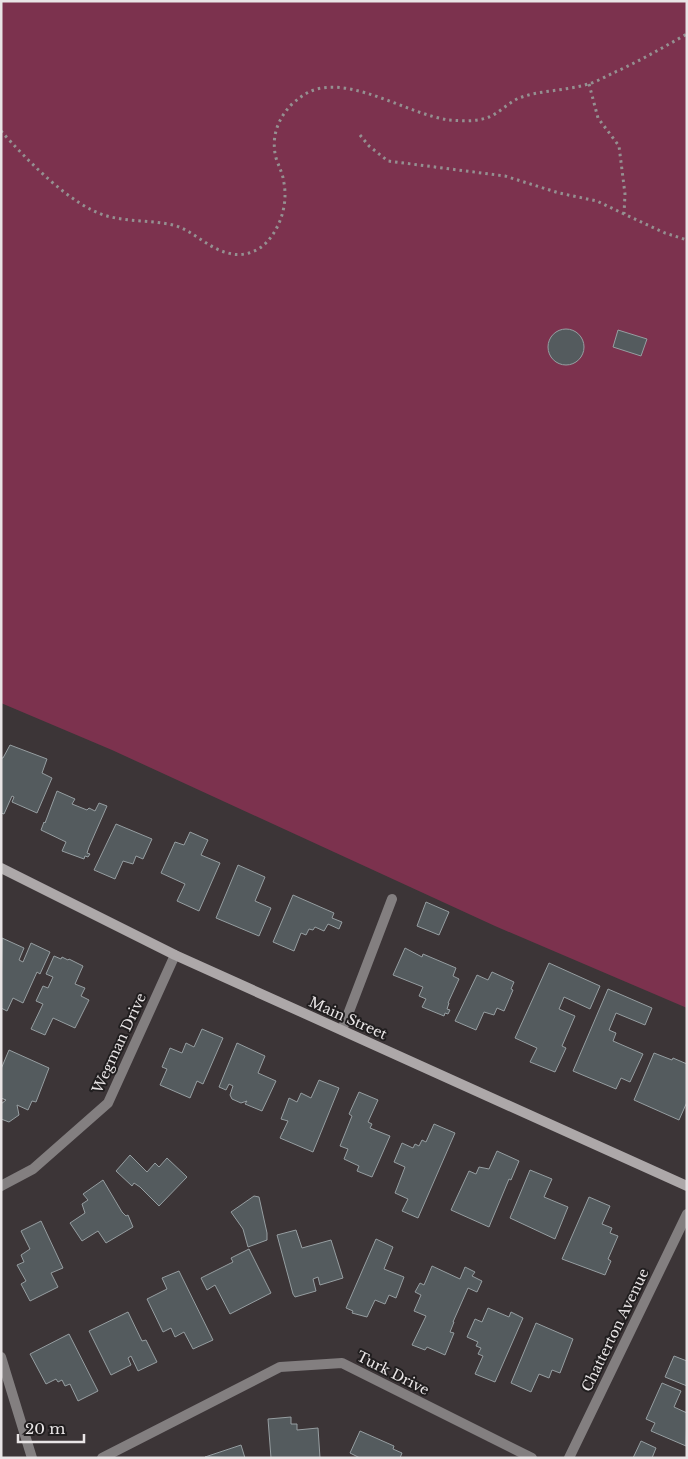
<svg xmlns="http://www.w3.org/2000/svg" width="688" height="1459" font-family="'Libre Baskerville',serif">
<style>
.green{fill:#7c324e}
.building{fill:#545b5e;stroke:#969ea1}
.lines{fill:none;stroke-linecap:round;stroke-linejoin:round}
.path{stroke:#959091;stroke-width:3;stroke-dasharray:2.5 4;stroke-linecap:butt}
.street{stroke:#837f80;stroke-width:10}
.secondary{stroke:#ada8a9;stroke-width:10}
.labels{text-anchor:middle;stroke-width:4;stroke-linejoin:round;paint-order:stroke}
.street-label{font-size:14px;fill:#e9e5e6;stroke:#211e1f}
</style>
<rect width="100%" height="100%" fill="#3c3537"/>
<path class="green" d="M1 1H687V1008L495 926 112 750 1 703Z"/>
<path class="building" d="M548 347a18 18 0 1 1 36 0a18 18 0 1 1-36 0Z
M618 330 647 339 641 356 613 347Z
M10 745 47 759 42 773 52 778 37 813 12 802 14 797 12 796 4 814 1 813V758H3Z
M57 791 75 799 72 804 87 810 89 808 95 811 99 803 107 806 89 847 87 853 90 854 88 857 85 856 84 859 62 851 66 842 41 830 44 822 45 823Z
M116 824 152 839 143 859 136 856 133 864 123 861 115 879 94 870Z
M190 832 208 840 201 855 220 863 199 911 177 901 185 884 161 873 175 842 184 845Z
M238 865 265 877 255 901 271 908 259 936 216 918Z
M293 895 334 913 332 918 342 922 339 929 328 924 324 931 315 927 313 930 309 929 306 935 301 933 294 951 273 942Z
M426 902 449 912 439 935 417 926Z
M2 938 24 948 19 960 23 962 31 943 50 952 40 974 37 972 23 1003 13 998 7 1011 1 1008Z
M405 948 422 957 423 954 456 968 453 976 459 979 448 1003H449L447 1009 450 1010 448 1014 445 1013 444 1016 422 1007 426 999 419 996 423 987 393 975Z
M54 956 61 959 62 957 68 960 69 959 83 966 75 984 85 988 81 996 89 1000 75 1028 53 1018 45 1035 31 1029 43 1004 36 1001 43 986 48 988 53 977 46 974Z
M549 963 600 986 590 1009 564 997 559 1009 575 1016 562 1046 566 1048 555 1072 530 1062 537 1048 515 1038Z
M492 972 514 982 511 989 513 990 504 1011 497 1008 494 1015 484 1012 476 1030 455 1021 477 975 488 980Z
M608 989 652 1008 645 1025 616 1013 609 1030 616 1033 613 1041 643 1054 630 1082 621 1078 616 1089 573 1071Z
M202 1029 223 1038 203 1084 197 1081 190 1098 160 1085 167 1069 162 1067 170 1048 182 1053 186 1043 194 1047Z
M237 1043 265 1056 258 1073 276 1081 262 1111 245 1104 247 1101 241 1103 232 1099 230 1095 233 1086 229 1084 226 1090 219 1087Z
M9 1050 49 1068 36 1102 32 1101 28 1110 17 1105 19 1115 9 1122 1 1119V1104L6 1100 1 1098V1069Z
M654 1053 672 1060 673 1058 687 1064V1102L679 1120 634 1100Z
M319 1080 339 1088 313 1152 280 1138 288 1121 281 1119 289 1098 297 1102 301 1093 311 1098Z
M359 1092 378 1100 368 1122 372 1124 370 1128 390 1136 372 1177 357 1171 359 1166 344 1159 348 1149 340 1146 352 1116 349 1114Z
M434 1124 455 1133 418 1218 402 1211 408 1199 395 1193 405 1167 394 1162 402 1143 413 1148 415 1144 419 1146 422 1140 426 1142Z
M497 1151 519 1161 511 1180 509 1179 489 1227 451 1210 469 1171 476 1174 479 1167 489 1169Z
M130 1155 147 1172 155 1163 159 1167 167 1158 187 1177 159 1206 140 1187 134 1183 132 1186 116 1171Z
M530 1170 552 1179 544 1197 568 1207 555 1239 510 1218Z
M103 1180 122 1212 126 1216 128 1215 133 1227 106 1243 98 1231 82 1241 70 1223 85 1213 82 1204 88 1200 83 1194Z
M254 1196 259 1197 267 1233V1240L248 1247 243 1229 231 1212Z
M589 1197 610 1206 602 1224 612 1228 610 1233 618 1236 608 1259 611 1261 605 1275 562 1259Z
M41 1221 63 1268 51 1273 58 1287 30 1301 21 1284 26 1281 17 1265 24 1262 21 1255 30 1249 21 1231Z
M296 1230 302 1248 331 1240 343 1278 320 1285 318 1277 313 1279 316 1291 295 1297 293 1294 277 1235Z
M376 1239 393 1247 384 1269 404 1277 396 1298 389 1295 385 1304 375 1300 367 1317 352 1313 353 1311 346 1308Z
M249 1249 271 1293 230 1314 215 1285 207 1290 201 1278 233 1262 231 1258Z
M432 1266 460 1279 465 1267 475 1272 472 1276 482 1281 477 1292 468 1288 453 1322H454L450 1332 454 1333 445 1355 427 1347 425 1350 412 1345 426 1316 414 1311 421 1295 415 1292 420 1283 424 1285Z
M179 1271 213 1340 193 1349 184 1332 175 1337 171 1328 163 1332 147 1299 167 1289 162 1278Z
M488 1308 509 1317 511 1312 523 1318 495 1382 475 1374 483 1356 478 1354 481 1348 476 1346 478 1342 467 1337 475 1319 482 1322Z
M128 1312 142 1341 146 1340 157 1362 138 1371 131 1356 128 1358 131 1365 111 1375 89 1331Z
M536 1323 573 1339 560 1373 552 1370 549 1378 539 1374 531 1392 511 1383Z
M69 1334 98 1391 78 1401 70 1384 65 1386 62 1380 58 1382 56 1379 46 1384 30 1354Z
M674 1356 687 1361V1386L665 1377Z
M662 1383 681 1391 674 1407 687 1413 686 1446 651 1431 655 1423 646 1419Z
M291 1417V1424H297V1430L318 1428 320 1458H271L268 1419Z
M360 1431 394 1446 393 1449 402 1453 400 1458H360L350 1453Z
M641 1441 656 1448 652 1458H633Z
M241 1445 245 1458 205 1457Z"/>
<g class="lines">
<path class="path" d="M589 84 598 118 619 146 625 194 624 214 665 233 687 240
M1 131C26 159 71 206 107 216 129 222 151 220 173 225 193 230 207 248 228 253 241 257 255 253 265 244 280 229 288 205 284 183 283 174 279 167 276 158 271 138 277 120 291 105 299 98 306 92 317 89 357 79 408 114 449 120 462 121 476 122 489 117 499 113 508 103 519 98 540 90 566 91 588 84 596 82 605 77 613 73 638 62 662 48 687 34
M360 135 369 146 388 161 505 176 559 193 597 201 624 214"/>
<path class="street" d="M342 1030 392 899
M1 1186 33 1169 108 1103 175 955
M1 1357 32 1458
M102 1458 280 1367 342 1363 532 1458
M569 1458 687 1214"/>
<path class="secondary" d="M1 868 175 955 687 1186"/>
</g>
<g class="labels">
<g class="street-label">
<text transform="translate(348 1018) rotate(24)" y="5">Main Street</text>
<text transform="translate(119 1043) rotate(-65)" y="5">Wegman Drive</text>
<text transform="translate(615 1330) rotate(-64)" y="5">Chatterton Avenue</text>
<text transform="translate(393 1373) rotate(27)" y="5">Turk Drive</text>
</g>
</g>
<rect width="688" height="1459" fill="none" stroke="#e9e5e6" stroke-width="5"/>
<path d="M18 1434v8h66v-8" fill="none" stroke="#e9e5e6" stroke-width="2.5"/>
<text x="25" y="1434" font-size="15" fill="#e9e5e6" stroke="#211e1f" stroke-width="4" paint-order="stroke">20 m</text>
</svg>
